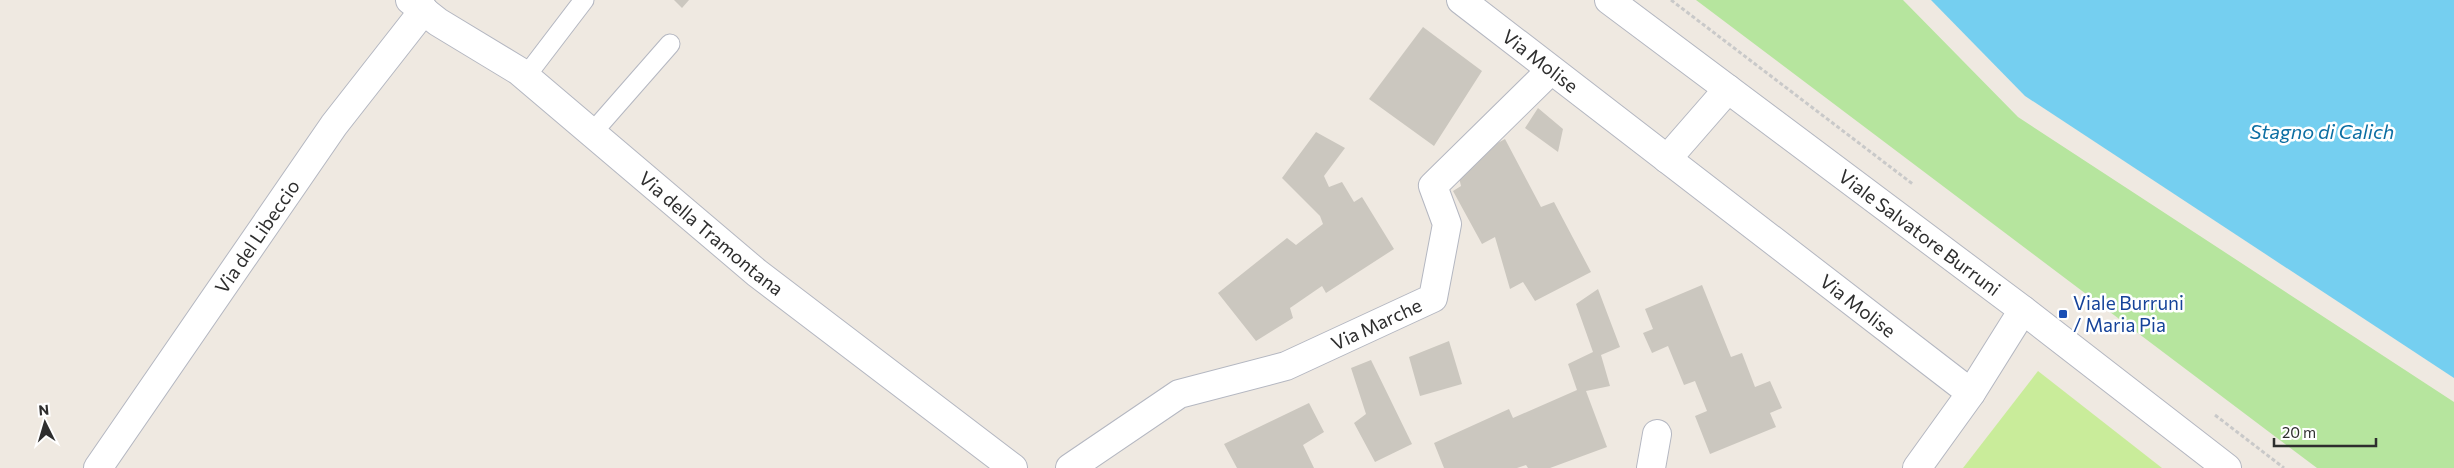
<svg xmlns="http://www.w3.org/2000/svg" width="2454" height="468" font-family="Commissioner,sans-serif">
<style>
.green{fill:#b6e59e}
.pitch{fill:#c9ec9a}
.water{fill:#75cff0}
.building{fill:#cbc7bf}
.lines{fill:none;stroke-linecap:round;stroke-linejoin:round}
.lane-casing{stroke:#b4b7c1;stroke-width:21}
.street-casing{stroke:#b4b7c1;stroke-width:30}
.secondary-casing{stroke:#b4b7c1;stroke-width:30}
.path{stroke:#c9c9c9;stroke-width:3;stroke-dasharray:4 2.5;stroke-linecap:butt}
.lane{stroke:#fff;stroke-width:19}
.street{stroke:#fff;stroke-width:28}
.secondary{stroke:#fff;stroke-width:28}
.transit-dot{fill:#1a4fb4;stroke:#fff;stroke-width:2}
.labels{text-anchor:middle;stroke-width:5;stroke-linejoin:round;paint-order:stroke}
.street-label{font-size:19px;fill:#2e2e2e;stroke:#fff}
.transit-label{font-size:19px;fill:#164399;stroke:#fff;text-anchor:start}
.water-label{font-size:20px;font-style:italic;fill:#0d6fa3;stroke:#fff}
</style>
<rect width="100%" height="100%" fill="#efe9e1"/>
<path class="green" d="M1696 0H1903L2018 117 2454 402V468H2317Z"/>
<path class="pitch" d="M2038 371 2162 468H1963Z"/>
<path class="water" d="M1931 0H2454V378L2025 96Z"/>
<path class="building" d="M674 0H689L682 8Z
M1423 27 1482 71 1434 146 1369 99Z
M1538 108 1563 129 1558 152 1525 128Z
M1316 132 1345 148 1324 176 1329 187 1342 182 1354 202 1362 197 1394 249 1326 293 1322 286 1290 308 1293 318 1256 341 1218 293 1287 238 1296 245 1323 224 1320 216 1282 178Z
M1505 139 1541 207 1554 202 1591 272 1535 301 1523 282 1510 289 1495 237 1482 244 1453 191 1461 186 1456 165Z
M1702 285 1731 357 1742 353 1755 387 1770 381 1782 408 1770 413 1776 427 1710 454 1695 416 1707 411 1695 381 1684 385 1668 346 1652 353 1643 333 1653 329 1645 309Z
M1598 289 1620 347 1601 355 1610 386 1586 391 1607 447 1550 468H1528L1526 465 1517 468H1444L1434 443 1509 409 1513 418 1577 390 1568 364 1593 352 1576 304Z
M1449 341 1462 384 1420 396 1409 357Z
M1371 360 1412 444 1375 462 1354 423 1366 414 1351 368Z
M1309 403 1324 432 1303 445 1314 468H1237L1224 444Z"/>
<g class="lines">
<defs>
<path id="lane" d="M526 76 584 0
M592 133 670 44"/>
<g id="street">
<path id="s1" d="M410 0 438 22 519 71 757 273 1013 468"/>
<path id="s2" d="M1461 0 1971 393"/>
<path d="M1667 159 1728 89"/>
<path id="s3" d="M98 468 334 125 424 10"/>
<path id="s4" d="M1070 468 1179 394 1286 366 1433 298 1447 224 1433 186 1551 70"/>
<path d="M1651 468 1657 434"/>
<path d="M1917 468 1971 393 2023 310"/>
</g>
<g id="secondary">
<path id="s5" d="M1609 0 2023 310 2227 468"/>
</g>
</defs>
<use href="#lane" class="lane-casing"/>
<use href="#street" class="street-casing"/>
<use href="#secondary" class="secondary-casing"/>
<path class="path" d="M1671 0 1914 185
M2215 415 2284 468"/>
<use href="#lane" class="lane"/>
<use href="#street" class="street"/>
<use href="#secondary" class="secondary"/>
</g>
<rect class="transit-dot" x="2058" y="309" width="10" height="10" rx="2.5"/>
<g class="labels">
<g class="street-label">
<text dy="7" stroke="none"><textPath href="#s2" startOffset="100">Via Molise</textPath></text>
<text dy="7" stroke="none"><textPath href="#s5" startOffset="388">Viale Salvatore Burruni</textPath></text>
<text dy="7" stroke="none"><textPath href="#s1" startOffset="382">Via della Tramontana</textPath></text>
<text dy="7" stroke="none"><textPath href="#s3" startOffset="281">Via del Libeccio</textPath></text>
<text dy="7" stroke="none"><textPath href="#s2" startOffset="501">Via Molise</textPath></text>
<text dy="7" stroke="none"><textPath href="#s4" startOffset="342">Via Marche</textPath></text>
</g>
<g class="transit-label">
<text x="2073" y="310">Viale Burruni<tspan x="2073" dy="22">/ Maria Pia</tspan></text>
</g>
<g class="water-label">
<text x="2322" y="139">Stagno di Calich</text>
</g>
</g>
<g transform="translate(45 423) rotate(355)" stroke="#ffffff" stroke-width="4" paint-order="stroke">
<path d="M0-4L9 19L0 12L-9 19Z" fill="#2e2e2e"/>
<text y="-8" font-size="14" font-weight="bold" text-anchor="middle" fill="#2e2e2e">N</text>
</g>
<path d="M2274 438v8h102v-8" fill="none" stroke="#2e2e2e" stroke-width="2.5"/>
<text x="2282" y="438" font-size="15" fill="#2e2e2e" stroke="#ffffff" stroke-width="4" paint-order="stroke">20 m</text>
</svg>
